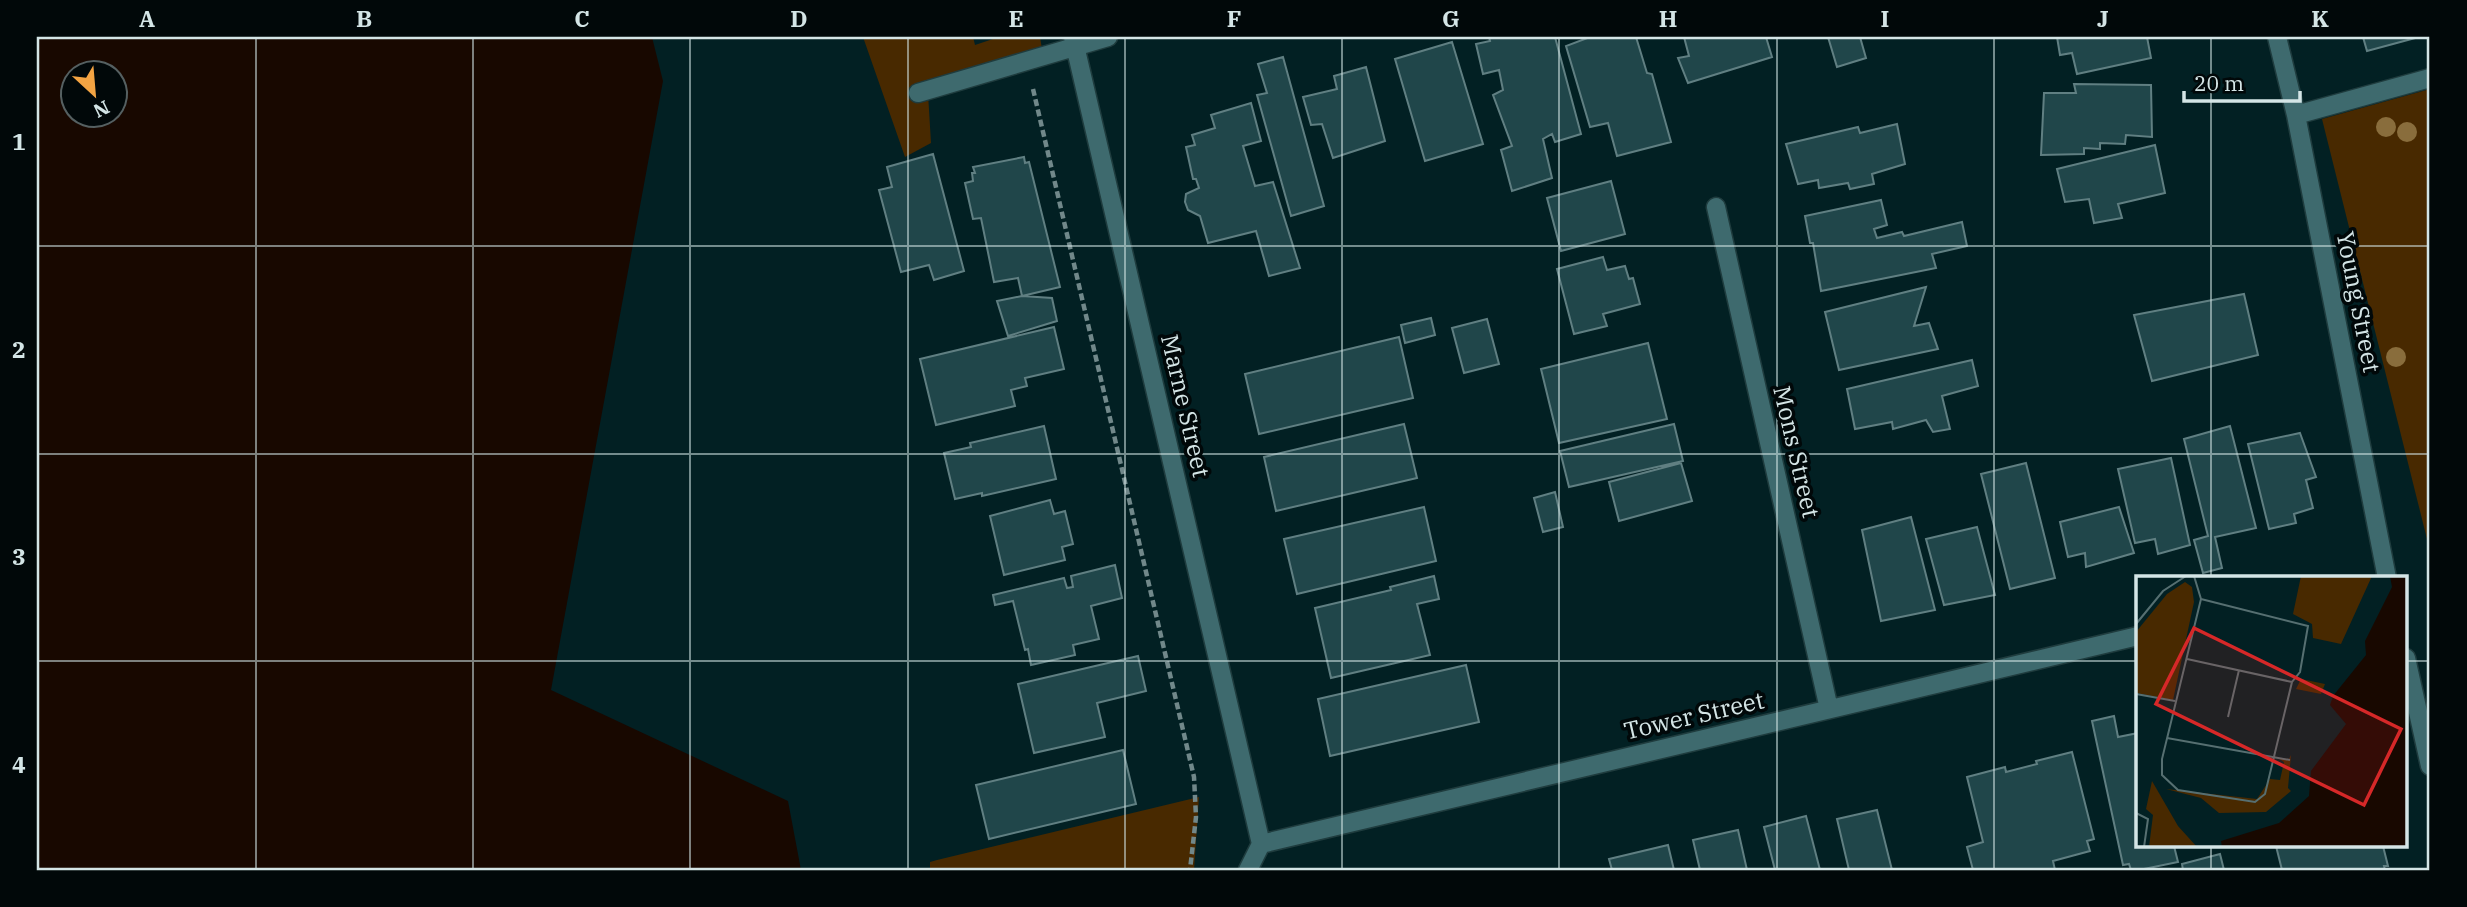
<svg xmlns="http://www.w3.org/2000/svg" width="2467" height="907" font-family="'IBM Plex Serif',serif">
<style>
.green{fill:#482900}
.water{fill:#180800;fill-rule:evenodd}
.building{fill:#20464a;stroke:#607f82;stroke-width:2}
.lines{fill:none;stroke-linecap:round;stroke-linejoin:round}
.minor-casing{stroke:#1f3c3e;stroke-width:21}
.path{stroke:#71888a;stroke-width:4.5;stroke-dasharray:7 3.5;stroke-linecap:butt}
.minor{stroke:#3e6a6e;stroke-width:18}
.tree{fill:#896d3c}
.grid{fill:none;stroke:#d4e5e6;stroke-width:2;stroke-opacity:0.55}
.labels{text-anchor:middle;stroke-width:7;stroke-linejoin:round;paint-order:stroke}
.street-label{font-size:24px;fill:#d4e5e6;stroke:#010809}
.inset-road{fill:none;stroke:#566f71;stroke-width:2}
.view{fill:#d62828;fill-opacity:0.15;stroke:#d62828;stroke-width:3.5}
.inset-edge{fill:none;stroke:#d4e5e6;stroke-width:3.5}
.neatline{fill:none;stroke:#d4e5e6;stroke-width:2.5}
.grid-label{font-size:23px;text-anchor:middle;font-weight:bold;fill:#d4e5e6}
</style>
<rect width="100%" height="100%" fill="#022023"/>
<path class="green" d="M863 37H973L975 45 999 37H1040L1043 55 928 93 931 143 905 157Z
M2430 89V551L2322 119Z
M1199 797 1194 870H930V862L937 860Z"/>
<path class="water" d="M37 37H652L663 81 551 690 788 801 801 870H37ZM74 74H116V116H74Z"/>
<path class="building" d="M1489 37H1555L1581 134 1555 142 1552 134 1543 139 1552 178 1512 191 1501 150 1512 146 1493 95 1503 90 1499 70 1483 74 1476 44 1490 41Z
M1590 37H1636L1647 73 1652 74 1671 142 1617 156 1608 123 1590 127 1566 46Z
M1684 37H1766L1772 57 1688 83 1678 58 1689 56Z
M1828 37H1860L1866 58 1837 67Z
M2057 37H2147L2151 58 2077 74 2072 53 2060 55Z
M2363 37H2419L2367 51Z
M1452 42 1483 144 1425 161 1395 59Z
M1283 57 1324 206 1291 216 1257 95 1267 93 1258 64Z
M1366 67 1385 141 1333 158 1322 124 1311 125 1303 97 1337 89 1334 76Z
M2074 84 2151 85 2152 137 2126 135 2125 144 2100 143V149L2084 148V154L2041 155 2044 93H2076Z
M1251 103 1261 141 1243 146 1255 186 1273 182 1300 268 1269 276 1256 231 1208 243 1200 216 1188 210 1185 202 1186 194 1199 188 1196 179H1193L1186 147 1195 145 1192 135 1215 128 1211 115Z
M1897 124 1905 164 1872 174 1874 184 1850 189 1848 183 1819 188 1818 180 1798 184 1786 144 1858 127 1860 133Z
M2155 145 2165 193 2118 204 2122 218 2094 223 2089 199 2065 202 2057 169Z
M933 154 964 271 934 280 929 265 901 272 879 190 892 187 887 167Z
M1024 157 1025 163 1029 162 1060 287 1022 296 1018 278 994 282 981 218 973 219 965 183 973 181 972 173H975L973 167Z
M1611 181 1625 234 1561 251 1547 198Z
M1881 200 1887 225 1874 229 1877 238 1902 232 1904 236 1962 222 1967 246 1932 254 1936 268 1821 291 1813 243H1810L1805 216Z
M1603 257 1607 270 1625 266 1629 279 1633 278 1640 304 1603 314 1607 326 1574 334 1557 269Z
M1926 287 1914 326 1929 323 1938 349 1839 370 1825 312Z
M2244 294 2258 355 2152 381 2134 315Z
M1022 296 1052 298 1057 321 1008 336 997 301Z
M1431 318 1435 335 1405 343 1401 325Z
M1487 319 1499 364 1464 373 1452 328Z
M1054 327 1064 369 1025 378 1027 386 1011 390 1015 406 936 425 920 359Z
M1399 337 1413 398 1259 434 1245 374Z
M1648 343 1667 419 1559 443 1541 369Z
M1972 360 1978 386 1942 396 1950 429 1933 432 1926 420 1893 429 1892 422 1855 429 1847 389Z
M1404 424 1417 478 1276 511 1264 457Z
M1674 424 1683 461 1569 487 1560 451Z
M1044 426 1056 479 982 496V493L955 499 944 453 971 447 970 443Z
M2230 426 2256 528 2215 537 2222 568 2203 573 2194 540 2208 536 2184 439Z
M2300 433 2316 477 2306 480 2313 508 2294 514 2296 523 2269 529 2248 444Z
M2171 458 2190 545 2158 554 2155 539 2135 543 2118 469Z
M1681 463 1692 501 1619 521 1609 482Z
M2026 463 2055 578 2010 589 1981 474Z
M1555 492 1563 527 1543 532 1534 498Z
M1050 500 1054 514 1065 511 1073 544 1062 547 1065 560 1004 575 990 516Z
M1424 507 1436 561 1297 594 1284 539Z
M2119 507 2134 553 2086 567 2085 553 2068 557 2060 522Z
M1911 517 1935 610 1881 621 1862 530Z
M1977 527 1995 595 1944 605 1926 539Z
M1115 565 1122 598 1091 606 1099 639 1073 645 1075 655 1031 665 1028 649 1025 650 1013 601 995 605 993 595 1064 578 1067 588 1073 587 1071 576Z
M1434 576 1439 599 1417 604 1430 655 1331 678 1315 608 1391 590 1390 587Z
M1138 656 1146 691 1097 703 1105 737 1034 753 1018 684Z
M1466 665 1479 722 1330 756 1318 699Z
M2114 716 2118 737 2138 733V846H2174L2178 862 2139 870H2131L2129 864 2123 865 2092 721Z
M1123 750 1136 804 989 839 976 785Z
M2072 752 2094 839 2087 841 2090 851 2053 861 2055 870H1973L1967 847 1983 842 1967 777 2005 767 2006 772 2037 764 2036 761Z
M1877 810 1892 870H1849L1837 819Z
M1806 816 1820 870H1775L1764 827Z
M1738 830 1747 870H1700L1693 840Z
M1668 845 1674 870H1612L1609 859Z
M2276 846H2383L2388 866H2384L2385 870H2282Z
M2220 854 2224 870H2183L2182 864Z"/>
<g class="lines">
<defs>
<path id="minor" d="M1073 37 1261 844 1248 870
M2277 37 2296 115 2387 578
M918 93 1108 37
M2296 115 2430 78
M1716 207 1829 709
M2406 658 2430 766
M1261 844 2138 636"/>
</defs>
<use href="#minor" class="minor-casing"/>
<path class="path" d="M1033 89 1194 777 1196 817 1190 870"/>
<use href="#minor" class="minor"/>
</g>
<g class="tree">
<circle cx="2386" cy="127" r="10"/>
<circle cx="2407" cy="132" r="10"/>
<circle cx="2396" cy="357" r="10"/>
</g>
<path class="grid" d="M256 37V870M473 37V870M690 37V870M908 37V870M1125 37V870M1342 37V870M1559 37V870M1777 37V870M1994 37V870M2211 37V578M37 246H2430M37 454H2430M37 661H2138M2406 661H2430M2211 846V870"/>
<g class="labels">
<g class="street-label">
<text transform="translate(2358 302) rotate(79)" y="8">Young Street</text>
<text transform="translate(1185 406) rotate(77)" y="8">Marne Street</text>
<text transform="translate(1796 452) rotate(77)" y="8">Mons Street</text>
<text transform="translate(1694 716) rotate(-13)" y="8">Tower Street</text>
</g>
</g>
<g transform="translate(2136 576)">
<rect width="271" height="271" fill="#022023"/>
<path d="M165 0H236L205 68 177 62 176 48 157 38ZM49 6 56 11 58 26 37 124 0 117V56L31 18ZM165 103 189 108 185 118 160 113ZM155 179 152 212 155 215 130 236 83 237 65 222 30 213 121 223 134 203 144 204 148 186 142 182 153 183ZM16 205 42 250 61 271H13L17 239 10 233Z" fill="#482900"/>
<path d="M254 0H271V271H86L85 265 143 247 173 220 175 195 210 148 194 129 197 120 230 79 229 65 256 11Z" fill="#180800"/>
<path class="inset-road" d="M58 0 65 23 26 183V199L42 214 119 226 129 218 156 106 164 96 172 50 65 23M0 48 27 15 50 0M51 83 156 106M0 118 39 125M92 141 103 94M31 162 154 184M0 237 12 243 8 271"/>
<path class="view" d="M58 52 265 153 228 229 20 128Z"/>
<rect width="271" height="271" class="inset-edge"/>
</g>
<rect width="2467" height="907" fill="none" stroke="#010809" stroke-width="77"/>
<g transform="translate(94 94) rotate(154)"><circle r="33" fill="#010809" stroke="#556061" stroke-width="2"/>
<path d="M0-5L12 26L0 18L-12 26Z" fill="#f3a443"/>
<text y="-10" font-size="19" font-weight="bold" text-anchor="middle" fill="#d4e5e6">N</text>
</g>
<path d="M2184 91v10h116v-10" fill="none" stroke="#d4e5e6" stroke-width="3.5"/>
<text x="2194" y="91" font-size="21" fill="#d4e5e6" stroke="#010809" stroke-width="5" paint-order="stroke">20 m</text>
<rect x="38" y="38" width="2390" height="831" class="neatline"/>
<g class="grid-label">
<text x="147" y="27">A</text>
<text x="364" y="27">B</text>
<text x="582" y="27">C</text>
<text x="799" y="27">D</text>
<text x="1016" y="27">E</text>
<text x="1234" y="27">F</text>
<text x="1451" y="27">G</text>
<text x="1668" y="27">H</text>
<text x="1885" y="27">I</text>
<text x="2103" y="27">J</text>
<text x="2320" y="27">K</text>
<text x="19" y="150">1</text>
<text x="19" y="358">2</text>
<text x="19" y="565">3</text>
<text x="19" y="773">4</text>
</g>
</svg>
